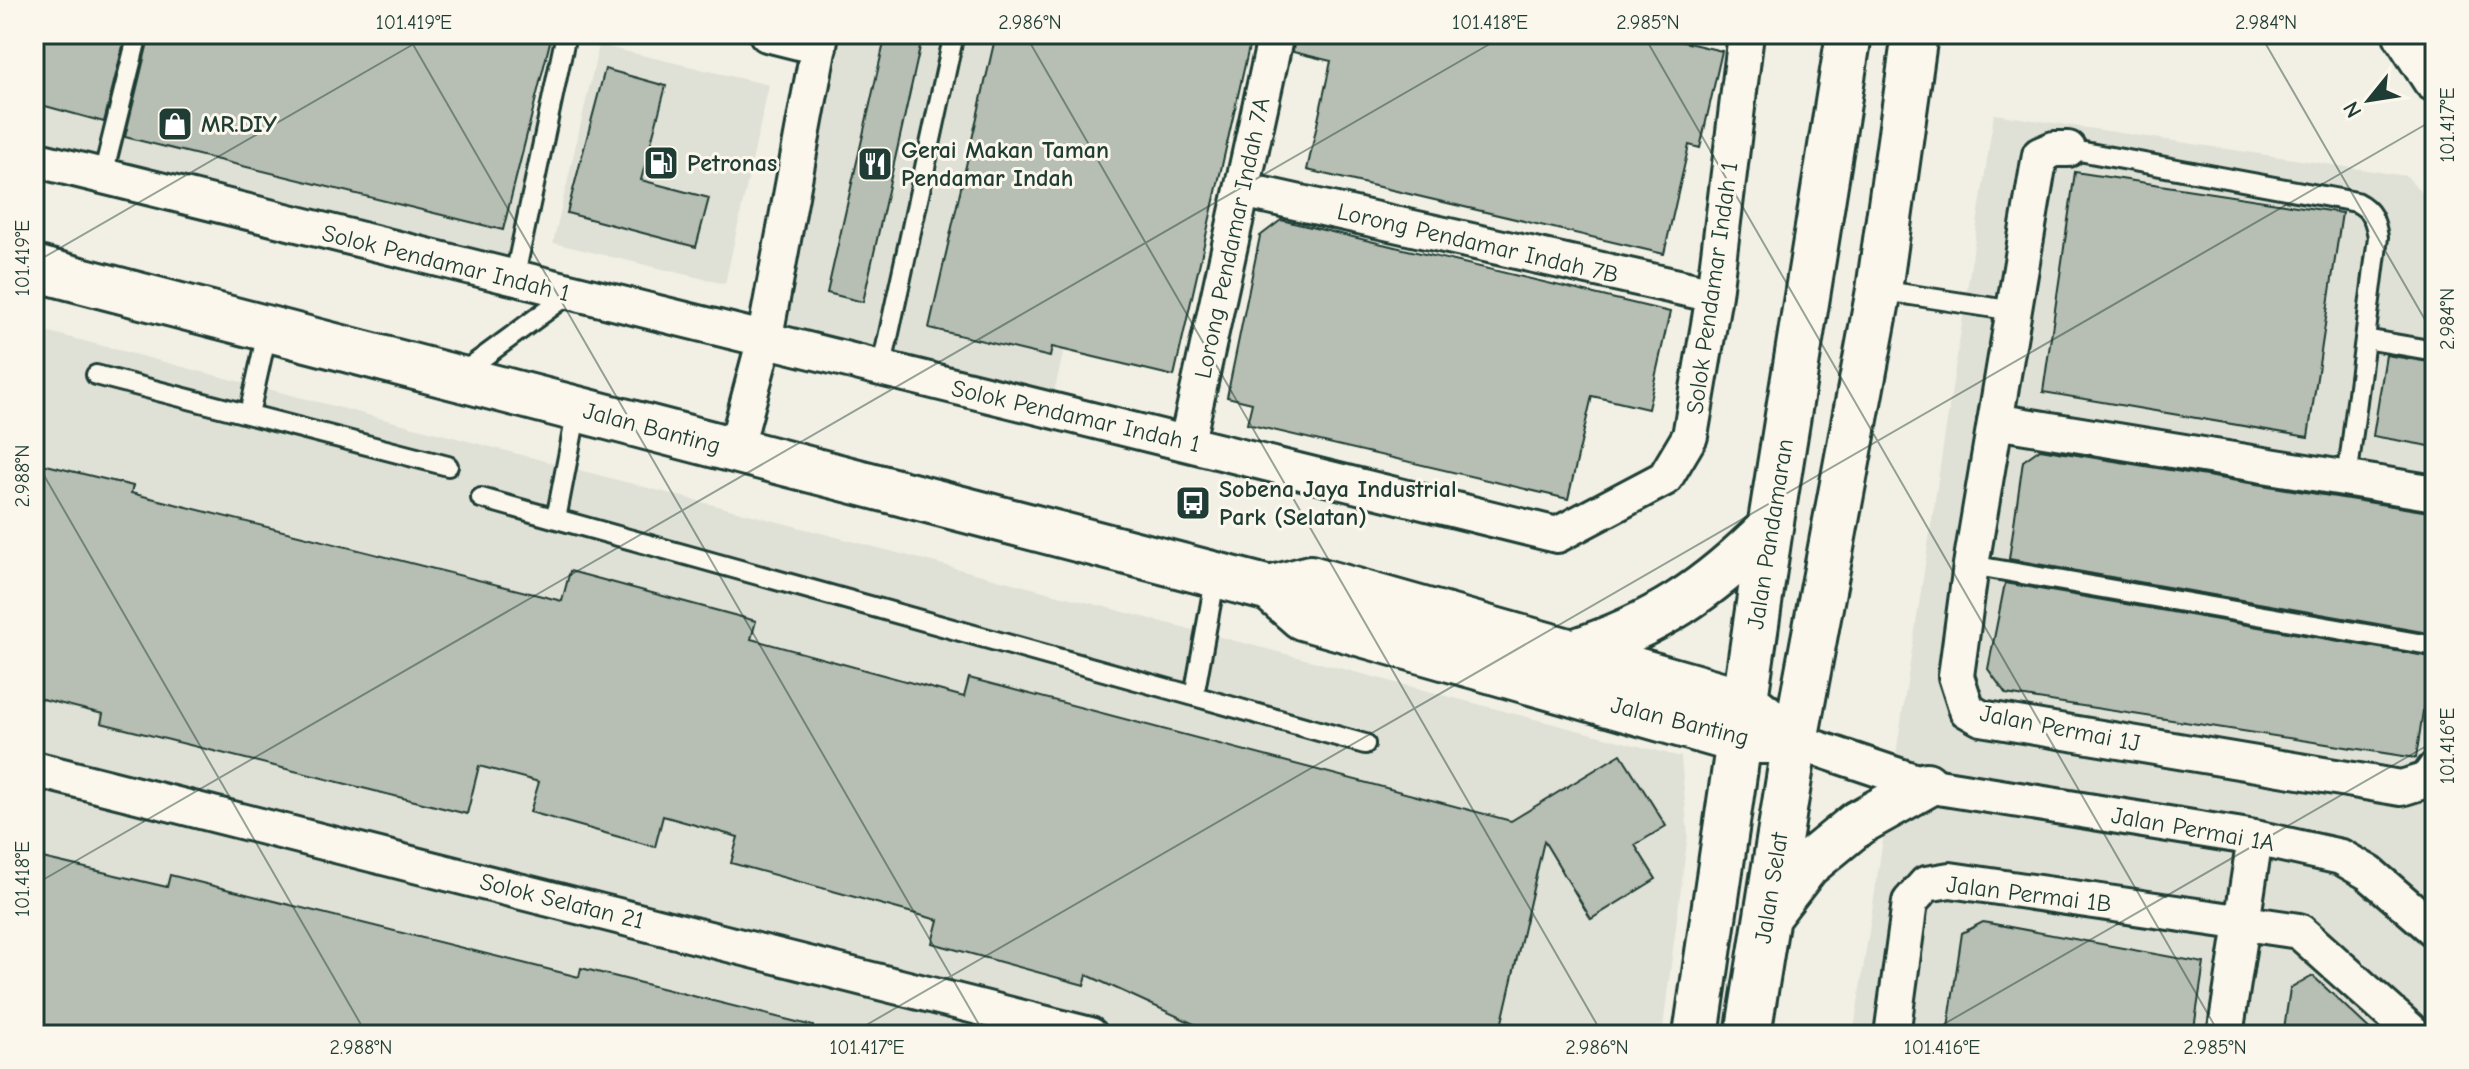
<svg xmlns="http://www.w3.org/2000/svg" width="2469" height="1069" font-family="'Comic Neue',sans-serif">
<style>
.built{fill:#e0e1d6}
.building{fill:#b7beb3;stroke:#1f3d34;stroke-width:2}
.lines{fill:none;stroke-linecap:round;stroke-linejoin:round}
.service-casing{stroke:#1f3d34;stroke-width:24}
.minor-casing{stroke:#1f3d34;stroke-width:40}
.secondary-casing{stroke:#1f3d34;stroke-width:50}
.primary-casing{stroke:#1f3d34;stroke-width:50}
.service{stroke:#fbf7ec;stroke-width:18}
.minor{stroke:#fbf7ec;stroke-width:34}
.secondary{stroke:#fbf7ec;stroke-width:44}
.primary{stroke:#fbf7ec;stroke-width:44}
.ticks{fill:none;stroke:#1f3d34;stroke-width:2;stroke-opacity:0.45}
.labels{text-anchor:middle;stroke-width:6;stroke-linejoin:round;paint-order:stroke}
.poi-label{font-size:24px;font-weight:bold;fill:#1f3d34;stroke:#fbf7ec;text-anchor:start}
.street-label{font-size:24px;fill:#1f3d34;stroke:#fbf7ec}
.neatline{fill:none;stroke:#1f3d34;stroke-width:3}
.ticks-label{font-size:20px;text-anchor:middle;fill:#1f3d34}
</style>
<rect width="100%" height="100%" fill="#f2f0e5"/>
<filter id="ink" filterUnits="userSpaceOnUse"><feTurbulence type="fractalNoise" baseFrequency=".0125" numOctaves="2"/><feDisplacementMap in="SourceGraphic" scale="16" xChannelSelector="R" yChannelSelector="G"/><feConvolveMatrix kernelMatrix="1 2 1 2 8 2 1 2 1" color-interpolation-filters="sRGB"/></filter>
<g filter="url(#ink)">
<path class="built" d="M34 34H184L539 119 508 264 34 146Z
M833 34H1137L1053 397 778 333Z
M599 45 769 85 725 284 553 243Z
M1994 114 2407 176 2435 208V1035H1853Z
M34 328 1681 757 1688 834 1662 1035H34Z"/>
<path class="building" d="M34 34H126L104 122 34 103Z
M150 34H552L503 230 125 137Z
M886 34H923L863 302 827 293Z
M996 34H1252L1174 376 1052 347 1050 357 929 328Z
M1295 34H1650L1722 51 1700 148 1689 145 1664 254 1307 170 1331 61 1293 52Z
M605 69 666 86 641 180 709 198 696 247 567 213Z
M2075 172 2342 213 2308 437 2043 392Z
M1281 220 1670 312 1648 409 1592 396 1568 499 1247 424 1252 403 1227 397 1260 236Z
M2386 355 2435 363V447L2373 436Z
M2040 449 2435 513 2434 634 2009 559 2023 461Z
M34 462 133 486 131 493 562 601 570 571 756 621 751 639 964 697 969 678 1511 821 1621 754 1666 826 1635 845 1656 879 1591 919 1544 841 1499 1035H1218L1087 975 1084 985 932 943 938 920 731 863 738 837 663 816 655 847 530 812 539 782 479 766 467 814 101 723 103 714 34 697Z
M2005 583 2431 657 2416 758 2006 694 1988 669Z
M34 856 167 887 170 875 579 977 581 968 813 1026 812 1035H34Z
M1983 922 2204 963 2193 1035H1947L1962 933Z
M2313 976 2376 1035H2283L2290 989Z"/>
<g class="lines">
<defs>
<path id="service" d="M2068 149 2356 202C2372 210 2375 220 2378 237L2347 480
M102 179 138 34
M514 280 566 34
M1879 290 2014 311
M2365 339 2435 351
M881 370 954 34
M96 375 448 466
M459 375 569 294
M249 414 268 328
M481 498 1194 696
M556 519 577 410
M1971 565 2435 646
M1216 575 1194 696 1365 744"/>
<path id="minor" d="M767 34 819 47
M2068 149H2054L2040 155 1971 565 1956 676 1967 710 1981 718 2401 788 2427 780 2435 769
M34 159 1557 535 1665 478 1690 436 1714 295 1746 34
M1242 190 1714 295
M1995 421 2435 493
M1187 442 1276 34
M735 451 764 342 821 34
M1795 741 1926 785 2255 838 2341 857 2369 873 2435 930
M34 769 1090 1035
M1892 1035 1910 902 1926 884 1950 880 2299 931 2415 1035
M2225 1035 2255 838"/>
<path id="secondary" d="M34 268 1270 589 1302 617 1739 741H1795
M1270 589 1310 578 1745 701 1768 719
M1573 652C1656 625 1708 590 1770 528
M1769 914 1807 865 1858 823 1926 785
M1696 1035 1770 528 1849 34
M1748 1035 1795 741 1879 290 1915 34"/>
<path id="primary" d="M2406 34 2435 79"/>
</defs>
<use href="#service" class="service-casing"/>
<use href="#minor" class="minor-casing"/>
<use href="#secondary" class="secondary-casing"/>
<use href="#primary" class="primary-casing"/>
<use href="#service" class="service"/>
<use href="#minor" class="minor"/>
<use href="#secondary" class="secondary"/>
<use href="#primary" class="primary"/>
</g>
</g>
<path class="ticks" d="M407 34 985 1035M1025 34 1603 1035M1643 34 2220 1035M2260 34 2435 337M34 263 431 34M34 458 367 1035M34 885 1507 34M849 1035 2435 119M1925 1035 2435 741"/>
<defs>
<symbol id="shop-square" viewBox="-11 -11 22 22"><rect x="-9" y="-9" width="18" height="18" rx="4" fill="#1f3d34" stroke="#fbf7ec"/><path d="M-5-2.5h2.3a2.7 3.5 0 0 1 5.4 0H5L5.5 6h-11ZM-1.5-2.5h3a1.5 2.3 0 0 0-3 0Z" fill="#fff"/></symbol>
<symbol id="fuel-square" viewBox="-11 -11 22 22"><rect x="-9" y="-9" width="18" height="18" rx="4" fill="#1f3d34" stroke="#fbf7ec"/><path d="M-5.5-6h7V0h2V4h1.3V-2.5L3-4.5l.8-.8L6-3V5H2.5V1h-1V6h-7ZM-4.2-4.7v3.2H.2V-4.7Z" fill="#fff"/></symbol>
<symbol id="restaurant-square" viewBox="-11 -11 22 22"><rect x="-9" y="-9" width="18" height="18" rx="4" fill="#1f3d34" stroke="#fbf7ec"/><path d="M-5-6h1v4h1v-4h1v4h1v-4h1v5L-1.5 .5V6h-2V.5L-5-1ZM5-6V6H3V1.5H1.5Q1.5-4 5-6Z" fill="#fff"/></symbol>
<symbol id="bus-square" viewBox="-11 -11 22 22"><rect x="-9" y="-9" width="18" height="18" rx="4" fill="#1f3d34" stroke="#fbf7ec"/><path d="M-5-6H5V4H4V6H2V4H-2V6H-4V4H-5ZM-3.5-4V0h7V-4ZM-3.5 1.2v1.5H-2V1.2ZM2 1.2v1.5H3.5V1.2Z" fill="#fff"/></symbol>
</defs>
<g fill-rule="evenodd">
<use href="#shop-square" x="155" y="104" width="40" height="40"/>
<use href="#fuel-square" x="641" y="143" width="40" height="40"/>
<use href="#restaurant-square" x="855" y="144" width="40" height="40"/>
<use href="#bus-square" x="1173" y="483" width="40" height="40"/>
</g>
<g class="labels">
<g class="poi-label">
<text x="201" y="132">MR.DIY</text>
<text x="901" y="158">Gerai Makan Taman<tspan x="901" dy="28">Pendamar Indah</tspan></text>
<text x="687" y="171">Petronas</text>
<text x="1219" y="497">Sobena Jaya Industrial<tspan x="1219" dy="28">Park (Selatan)</tspan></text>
</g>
<g class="street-label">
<text transform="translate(1232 238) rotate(-78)" y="8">Lorong Pendamar Indah 7A</text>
<text transform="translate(1478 243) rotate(13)" y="8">Lorong Pendamar Indah 7B</text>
<text transform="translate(446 263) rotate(14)" y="8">Solok Pendamar Indah 1</text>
<text transform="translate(1712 288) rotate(-82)" y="8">Solok Pendamar Indah 1</text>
<text transform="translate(1076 416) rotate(13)" y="8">Solok Pendamar Indah 1</text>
<text transform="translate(652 428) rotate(15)" y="8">Jalan Banting</text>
<text transform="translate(1770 534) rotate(-81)" y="8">Jalan Pandamaran</text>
<text transform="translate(1680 721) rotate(14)" y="8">Jalan Banting</text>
<text transform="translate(2060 728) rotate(11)" y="8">Jalan Permai 1J</text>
<text transform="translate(2193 829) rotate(10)" y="8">Jalan Permai 1A</text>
<text transform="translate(1771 888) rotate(-81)" y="8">Jalan Selat</text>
<text transform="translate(2029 894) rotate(7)" y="8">Jalan Permai 1B</text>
<text transform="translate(562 901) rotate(14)" y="8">Solok Selatan 21</text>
</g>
</g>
<rect width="2469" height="1069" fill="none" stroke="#fbf7ec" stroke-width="88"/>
<g transform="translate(2369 100) rotate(240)" stroke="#fbf7ec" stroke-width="6" paint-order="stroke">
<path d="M0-6L14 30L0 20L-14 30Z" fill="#1f3d34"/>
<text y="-12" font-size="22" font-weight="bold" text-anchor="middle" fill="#1f3d34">N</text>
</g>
<rect x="44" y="44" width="2381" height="981" class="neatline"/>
<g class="ticks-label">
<text x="414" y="29">101.419°E</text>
<text x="1030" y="29">2.986°N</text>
<text x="1490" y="29">101.418°E</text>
<text x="1648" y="29">2.985°N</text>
<text x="2266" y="29">2.984°N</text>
<text transform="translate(2447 125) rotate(-90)" y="7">101.417°E</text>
<text transform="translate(22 258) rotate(-90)" y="7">101.419°E</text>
<text transform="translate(2447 319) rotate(-90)" y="7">2.984°N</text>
<text transform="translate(22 476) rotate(-90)" y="7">2.988°N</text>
<text transform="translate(2447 746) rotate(-90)" y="7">101.416°E</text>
<text transform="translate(22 879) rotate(-90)" y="7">101.418°E</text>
<text x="361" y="1054">2.988°N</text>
<text x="867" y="1054">101.417°E</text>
<text x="1597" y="1054">2.986°N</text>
<text x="1942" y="1054">101.416°E</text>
<text x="2215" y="1054">2.985°N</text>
</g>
</svg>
